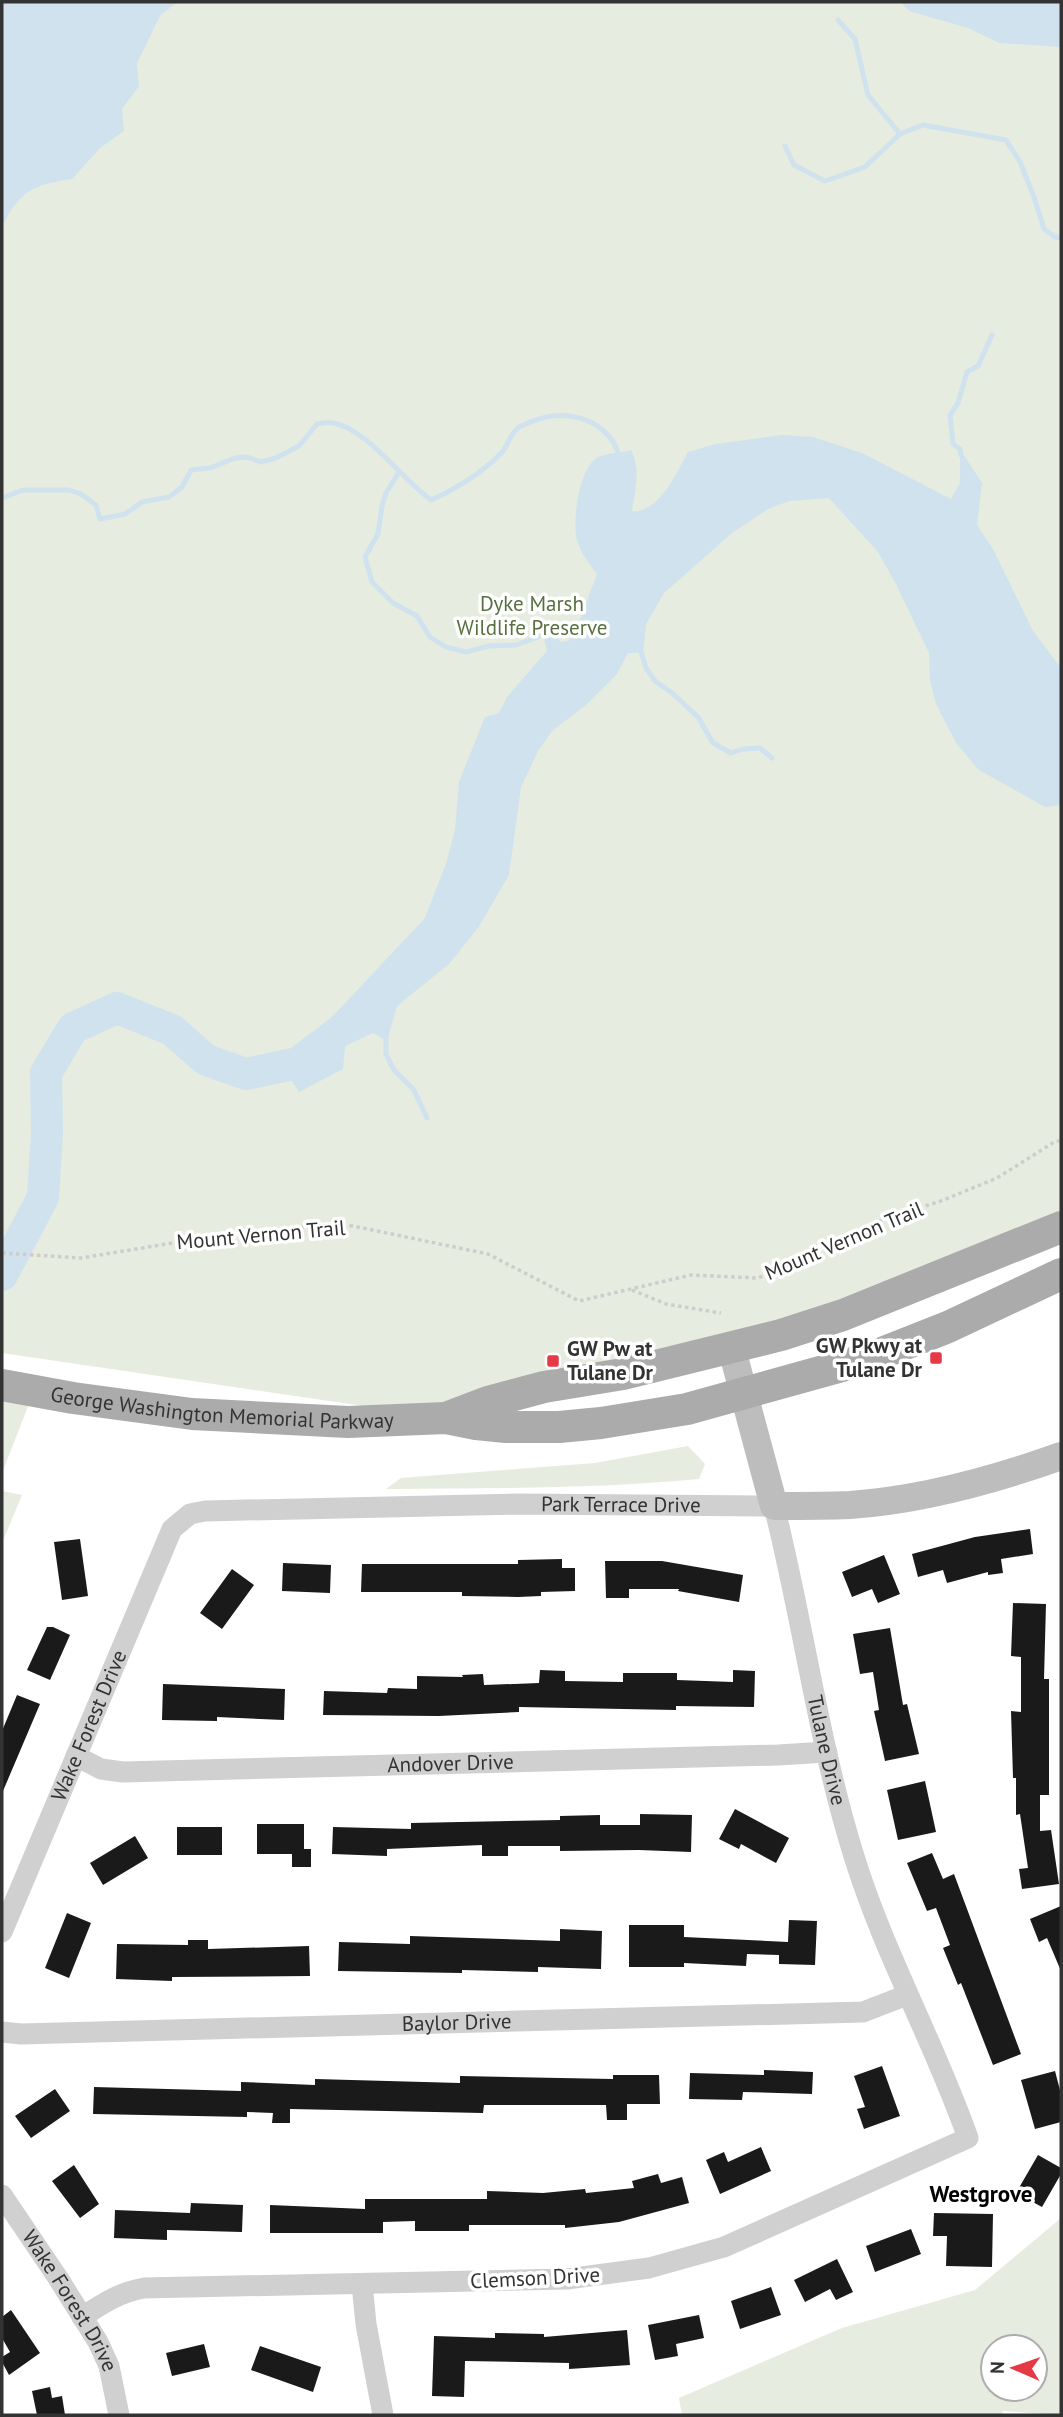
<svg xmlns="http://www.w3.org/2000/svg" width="1063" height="2417" font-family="'PT Sans',sans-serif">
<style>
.green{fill:#e6ecdf;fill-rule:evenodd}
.water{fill:#cfe2ee}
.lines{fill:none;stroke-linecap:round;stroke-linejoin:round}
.stream{stroke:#cfe2ee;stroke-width:5}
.river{stroke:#cfe2ee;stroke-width:32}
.building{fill:#1a1a1a}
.path{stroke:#cdcdcd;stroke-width:3.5;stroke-dasharray:3.5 3.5;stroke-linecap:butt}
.street{stroke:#d0d0d0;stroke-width:21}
.secondary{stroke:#bdbdbd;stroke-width:28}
.primary{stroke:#ababab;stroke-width:32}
.poi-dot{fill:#e63946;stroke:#fff;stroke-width:2.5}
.labels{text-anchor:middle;stroke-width:7;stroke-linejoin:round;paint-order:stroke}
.park-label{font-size:21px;fill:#56703f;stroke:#fff}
.street-label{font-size:21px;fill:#333;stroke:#fff}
.poi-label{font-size:21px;font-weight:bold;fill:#333;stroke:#fff;text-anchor:end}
.neighbourhood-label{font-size:23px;font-weight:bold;fill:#000;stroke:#fff}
</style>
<rect width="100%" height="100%" fill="#fff"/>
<path class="green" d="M2 2H1061V1230L938 1277 446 1418 2 1353Z
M2 1383 34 1391 2 1473Z
M688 1446 705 1464 699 1479C595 1489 490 1488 386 1489L401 1478 595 1463Z
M2 1491 22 1495 2 1543Z
M1061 2218V2415L1003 2411 1002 2415H682L679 2398 842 2328 975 2290ZM993 2347H1035V2389H993Z"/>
<path class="water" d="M2 2H177L160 16 137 63 139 86 122 109 124 131 100 148 72 179C33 185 20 190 2 227Z
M901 2H1061V47L999 43 968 28 909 11Z
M782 435 813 437 862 453 951 499 960 483V449L982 483 977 525 993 549 1033 631 1061 668V805L1045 807 979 770 956 743 936 704 930 680 929 653 896 584 878 552 829 498 789 501 768 509 732 533 664 593 646 624 643 653H628L617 674 585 706 553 730 538 751 521 787 509 875 478 928 449 964 397 1006 387 1041 373 1033 345 1046 343 1069 299 1092 276 1055 289 1051 333 1016 425 918 446 864 455 830 459 782 485 717 499 713 507 697 547 651 543 635 556 637 561 642 568 641 574 636 597 574C589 563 581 554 577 540 572 522 579 467 598 457 607 453 622 453 631 450 641 469 635 490 632 511 659 514 677 472 688 452L716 444Z"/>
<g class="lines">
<path class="stream" d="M838 20 855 39 868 95 900 134
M785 146 794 165 825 181 865 167 900 134 923 125 1006 140 1020 162 1034 197 1044 229 1055 237 1061 238
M961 455 960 449 953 444 950 415 958 403 967 372 978 366 992 335
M399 472 386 493 382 506 378 534 365 557 372 582 393 603 417 616 430 637 446 647 466 652 489 646 516 645 543 635 547 638
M2 498 23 490H69L81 494 96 505 100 519 125 514 142 502 169 497 182 487 191 470 210 468 235 458 247 457 261 462 276 458 299 446 317 424C322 423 328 422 333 423 366 428 403 480 431 500 456 489 485 471 503 451 508 444 511 433 518 428 521 425 529 423 533 421 568 408 610 419 620 459
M640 648 646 668 655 681 672 693 698 717 713 743 731 753 743 749 760 748 772 758
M386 1036V1054L394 1070 414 1090 427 1118"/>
<path class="river" d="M2 1275 43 1197 47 1133 46 1073 73 1028 117 1008 172 1030 206 1060 246 1074 298 1063 320 1046"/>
</g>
<path class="building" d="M1030 1529 1033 1554 1001 1559 1003 1573 988 1575V1572L947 1583 943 1570 918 1577 912 1554 975 1537Z
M80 1539 88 1596 62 1600 54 1542Z
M884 1555 900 1594 878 1603 872 1589 852 1597 842 1572Z
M562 1559V1568H575V1591L541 1592V1596L518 1597 462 1596V1592H361L362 1564H518V1560Z
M605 1561H662L743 1575 739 1602 678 1591 679 1589H629V1598H606Z
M283 1563 331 1565 330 1593 282 1591Z
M232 1569 254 1585 222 1629 200 1613Z
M1013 1603 1046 1604 1044 1679H1049V1795H1040V1831L1051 1830 1059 1884 1022 1889 1019 1869 1028 1868 1020 1814 1016 1815V1778H1013L1011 1711 1021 1712V1657L1011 1656Z
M47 1627H53L70 1635 50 1680 27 1670Z
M890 1628 903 1705 907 1704 919 1754 885 1761 874 1711 879 1710 873 1672 860 1674 853 1634Z
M540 1670 565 1671V1681L623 1682V1673H677V1680L733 1682V1670L755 1671 754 1707 676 1706V1710L519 1707V1712L439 1716 323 1715 324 1691 387 1693 388 1688 417 1689V1676L463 1677 462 1675 483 1674 484 1685 539 1683Z
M163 1684 285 1689 284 1720 217 1717V1721L162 1720Z
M17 1695 40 1704 3 1791 2 1731Z
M925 1781 936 1832 898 1840 887 1790Z
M735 1809 789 1838 776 1863 741 1844 739 1849 719 1839Z
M640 1814 692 1815 691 1852 639 1850 560 1851V1846H508V1856H482V1845L387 1849V1856L332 1854 333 1827 411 1829V1823L560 1820V1816L600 1815V1825H640Z
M257 1824H304V1849H311V1867H292V1854H257Z
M177 1827H222V1855H177Z
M135 1836 148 1858 103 1885 90 1863Z
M932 1853 943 1879 954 1874 1021 2054 993 2065 961 1983 958 1985 943 1948 950 1945 936 1908 927 1911 907 1863Z
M1061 1906V1971L1047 1938 1039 1942 1030 1919Z
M67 1913 91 1923 69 1978 45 1968Z
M789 1920 817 1921 815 1965 779 1964V1955L747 1954 746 1966 684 1963V1967H629V1925H684V1937L788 1942Z
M560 1929 602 1931 601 1969 538 1967V1972L462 1970V1973L338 1971 339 1942 410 1944V1936L560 1941Z
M188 1940H208V1949L309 1946 310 1976 172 1977V1981L116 1979 117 1944 188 1945Z
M882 2066 900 2116 864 2129 857 2109 865 2107 854 2076Z
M764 2070 813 2072 812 2094 743 2092 742 2100 689 2099 690 2073 764 2075Z
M1055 2071 1061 2094V2122L1035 2129 1021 2080Z
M613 2075H659L660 2104H627V2120H607L606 2105H484L483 2113 290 2109V2123H272L273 2113 247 2112V2117L93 2114 94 2087 241 2091V2082L315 2085V2079L460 2083V2076L613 2079Z
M55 2089 70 2111 31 2138 15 2116Z
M761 2147 771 2171 720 2194 706 2160 724 2152 728 2162Z
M1038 2155 1061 2168V2174L1042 2207 1016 2193Z
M74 2165 99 2204 80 2218 52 2181Z
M658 2174 661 2183 682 2177 689 2203 619 2222 565 2228V2225H469V2231H415V2221L383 2222V2233H270V2205L365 2209V2199H487V2191L543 2193 585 2189 586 2193 634 2188 632 2181Z
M191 2203 243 2205 242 2232 167 2230V2240L114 2238 115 2210 190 2213Z
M934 2213 993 2214 992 2267 946 2266 947 2236H933Z
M911 2229 921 2254 875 2272 866 2246Z
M837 2259 853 2292 836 2300 830 2289 805 2302 794 2280Z
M771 2287 781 2315 740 2329 731 2301Z
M11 2310 40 2353 9 2375 2 2362V2357L10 2352 2 2338V2317Z
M699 2315 704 2338 676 2344 678 2356 655 2360 648 2325Z
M627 2330 630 2365 569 2369V2363L465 2361 464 2397 432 2396 434 2336 495 2338V2333L544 2334V2337Z
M204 2344 210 2367 172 2376 166 2353Z
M260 2346 321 2367 313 2392 251 2370Z
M50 2387 52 2398 62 2396 65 2415H37L32 2391Z"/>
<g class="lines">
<path class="path" d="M2 1253 81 1258 228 1234 329 1225 353 1226 488 1254 579 1301 691 1275 757 1278 802 1263 884 1219 941 1201 997 1178 1056 1141H1061
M632 1290 666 1304 721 1313"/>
<g class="street">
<path id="s1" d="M76 1756 101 1769 123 1772 778 1755 827 1752"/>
<path id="s2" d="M2 1932 172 1529 190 1514 205 1511 519 1504 774 1506C803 1621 818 1740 853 1853 883 1952 934 2041 968 2138L724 2247 649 2268 567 2279 144 2288C120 2292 102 2304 82 2317"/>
<path id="s3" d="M2 2032 21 2034 863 2012 907 1995"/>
<path id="s4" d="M2 2195 58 2278 98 2342 109 2366 119 2415"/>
<path d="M362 2284 366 2324 383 2415"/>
</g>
<path class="secondary" d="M731 1346 774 1506C799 1506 825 1506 850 1505 921 1500 994 1480 1061 1456"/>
<g class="primary">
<path id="s5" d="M2 1385 73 1398 192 1414 348 1422 446 1418 476 1424 506 1427H559L601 1423 687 1409 867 1359 948 1327 1061 1274"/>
<path d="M446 1418 488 1402 544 1387 623 1374 781 1335 843 1315 1061 1227"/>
</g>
</g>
<g class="poi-dot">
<rect x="929" y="1351" width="14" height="14" rx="3.5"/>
<rect x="546" y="1354" width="14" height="14" rx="3.5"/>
</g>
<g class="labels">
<g class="park-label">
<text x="532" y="611">Dyke Marsh<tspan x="532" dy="24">Wildlife Preserve</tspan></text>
</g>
<g class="street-label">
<text transform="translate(261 1235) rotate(-5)" y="7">Mount Vernon Trail</text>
<text transform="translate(844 1241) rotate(-23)" y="7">Mount Vernon Trail</text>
<text dy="7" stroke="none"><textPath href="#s5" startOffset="222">George Washington Memorial Parkway</textPath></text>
<text dy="7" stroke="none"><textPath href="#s2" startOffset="892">Park Terrace Drive</textPath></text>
<text dy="7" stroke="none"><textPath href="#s2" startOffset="224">Wake Forest Drive</textPath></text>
<text dy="7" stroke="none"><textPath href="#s2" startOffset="1295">Tulane Drive</textPath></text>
<text dy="7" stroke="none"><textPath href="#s1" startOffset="378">Andover Drive</textPath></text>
<text dy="7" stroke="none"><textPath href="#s3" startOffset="455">Baylor Drive</textPath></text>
<text transform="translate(535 2278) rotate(-3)" y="7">Clemson Drive</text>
<text dy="7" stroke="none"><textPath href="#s4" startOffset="126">Wake Forest Drive</textPath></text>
</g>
<g class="poi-label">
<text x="922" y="1353">GW Pkwy at<tspan x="922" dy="24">Tulane Dr</tspan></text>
<text x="567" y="1356" text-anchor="start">GW Pw at<tspan x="567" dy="24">Tulane Dr</tspan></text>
</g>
<g class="neighbourhood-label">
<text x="981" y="2202">Westgrove</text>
</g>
</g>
<rect width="1063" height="2417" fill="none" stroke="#333333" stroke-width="7"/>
<g transform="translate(1014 2368) rotate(272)"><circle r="33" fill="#ffffff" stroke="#adadad" stroke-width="2"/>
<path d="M0-5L12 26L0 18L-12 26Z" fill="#e63946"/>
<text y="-10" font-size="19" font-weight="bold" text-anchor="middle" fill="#333333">N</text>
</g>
</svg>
